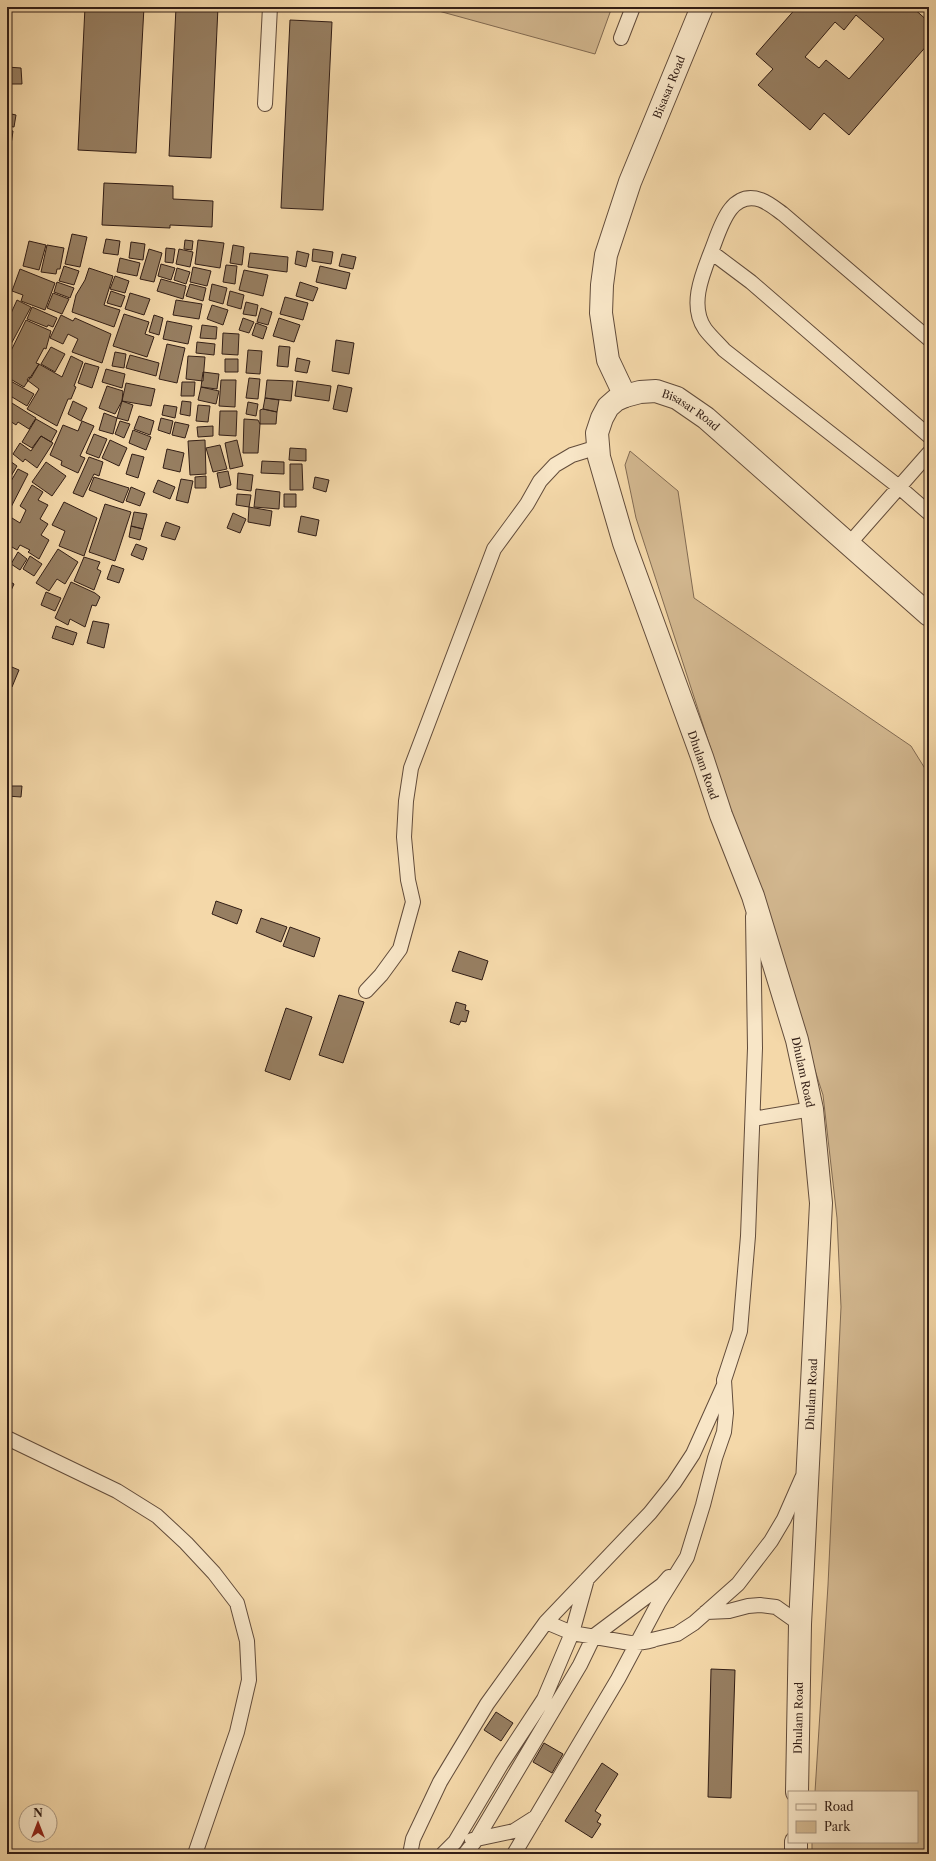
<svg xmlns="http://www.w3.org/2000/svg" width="936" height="1861" font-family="'Libre Caslon Text',serif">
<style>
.green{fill:#d3b890;stroke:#826b53}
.building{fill:#977f62;stroke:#321e16;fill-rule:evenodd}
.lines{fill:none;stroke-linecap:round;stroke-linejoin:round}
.service-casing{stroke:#624c3b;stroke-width:16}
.minor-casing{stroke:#624c3b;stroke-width:24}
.service{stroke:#f8e6c7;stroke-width:14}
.minor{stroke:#f8e6c7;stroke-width:22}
.labels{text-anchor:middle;stroke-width:3;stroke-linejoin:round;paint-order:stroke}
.street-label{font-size:11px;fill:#321e16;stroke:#f8e6c7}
</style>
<rect width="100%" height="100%" fill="#f4d8a9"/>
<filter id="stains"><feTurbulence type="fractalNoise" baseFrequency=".005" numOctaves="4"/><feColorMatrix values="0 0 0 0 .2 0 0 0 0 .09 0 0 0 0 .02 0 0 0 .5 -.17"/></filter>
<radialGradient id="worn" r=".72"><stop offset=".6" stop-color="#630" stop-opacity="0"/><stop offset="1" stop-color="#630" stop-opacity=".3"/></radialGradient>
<path class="green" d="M424 7H612L595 54Z
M630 451 678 491 694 598 911 746 929 775V1854H812V1842H917V1792H815L828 1585 841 1307 837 1218 823 1095 636 518 625 465Z"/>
<path class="building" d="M85 7H144L136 153 78 150Z
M176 7H218L211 158 169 156Z
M797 7H912L929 22V43L849 135 824 113 810 130 758 85 773 69 756 54ZM856 15 884 39 849 79 826 60 819 68 805 57 835 22 844 30Z
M290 20 332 22 323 210 281 208Z
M7 67 21 68 22 84H7Z
M7 113 16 115 14 127 7 126Z
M7 130 13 131 11 145 7 144Z
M7 146H9L7 159Z
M104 183 173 186V199L213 201 212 227 170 225V228L102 225Z
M72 234 87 237 80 267 65 264Z
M106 239 120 241 118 255 103 253Z
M185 240 193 241 192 250 184 249Z
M198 240 224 243 220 268 195 264Z
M29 241 46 245 39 270 23 266Z
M131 242 145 244 143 260 129 258Z
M47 245 64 248 60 269H57L56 274 41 272Z
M233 245 244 247 242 265 230 263Z
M166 248 175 249 173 263 165 262Z
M149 249 162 253 154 282 140 279Z
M179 249 193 252 190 267 176 264Z
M313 249 333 252 331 264 312 261Z
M297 251 309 254 306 267 295 264Z
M250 253 288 257 287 272 248 267Z
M342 254 356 257 353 269 339 266Z
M120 258 140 263 137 276 117 272Z
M161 264 175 268 171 280 158 276Z
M226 265 237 266 235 284 223 282Z
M64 266 79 271 74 285 59 281Z
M320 266 350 273 346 289 316 282Z
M193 267 211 271 207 286 190 282Z
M89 268 113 276 104 305 120 310 114 327 72 312 76 295 85 280Z
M177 268 190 272 186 284 174 280Z
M20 269 55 283 45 310 21 301 23 295 12 291Z
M244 270 268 275 263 296 239 290Z
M115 276 129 281 125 293 110 289Z
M161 279 186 286 183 299 157 291Z
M57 282 74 288 70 298 54 292Z
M300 282 318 288 313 301 296 296Z
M190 284 206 288 203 301 186 296Z
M212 284 227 288 223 304 209 300Z
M111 291 125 296 121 307 107 303Z
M230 291 244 295 241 309 227 305Z
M53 293 69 299 62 314 47 308Z
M130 293 150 299 144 315 125 309Z
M285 297 308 303 303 320 280 314Z
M17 300 31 307 10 346 7 344V322Z
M176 300 202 304 199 319 173 315Z
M246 302 258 305 256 316 243 314Z
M212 305 228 310 223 325 207 319Z
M32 307 57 318 53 327 48 325 47 327 27 319Z
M261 308 272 312 268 325 257 322Z
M124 314 149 322 145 334 154 337 147 357 113 346Z
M61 315 73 321 75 318 111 334 102 363 72 352 78 339 68 334 63 344 50 338Z
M154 315 163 318 159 335 149 332Z
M243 318 254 322 249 333 239 330Z
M279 318 300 325 294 342 273 336Z
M26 320 51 331 46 349 44 348 36 363 39 364 24 387 7 377V359Z
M167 321 192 326 188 344 163 339Z
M256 323 267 327 263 339 252 335Z
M202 325 217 327 216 339 200 338Z
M223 333 239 334 238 355 222 354Z
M336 340 354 343 349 374 332 371Z
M197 342 215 344 214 355 196 353Z
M167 344 185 348 177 383 159 379Z
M279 346 290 347 288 367 277 366Z
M51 347 65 354 55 372 41 364Z
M248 350 262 351 260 374 246 373Z
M115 352 126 354 124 368 112 366Z
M130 355 159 363 156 376 126 368Z
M71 356 83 362 74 386 76 387 71 399H68L57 426 27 409 39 389 27 380 29 377 31 378 39 364 62 377Z
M188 356 205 357 203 381 186 379Z
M297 358 310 361 307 373 295 371Z
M225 359H238V372H225Z
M85 363 99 367 92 388 78 383Z
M106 369 125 374 122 388 102 382Z
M203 372 219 374 217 389 201 387Z
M249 378 260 379 258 399 246 398Z
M7 379 34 394 27 406 7 394Z
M221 380H236L235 407 219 406Z
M267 380 293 381 291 401 265 398Z
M297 381 331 386 329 401 295 396Z
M182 382H195L194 396H181Z
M126 383 155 389 151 406 122 401Z
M338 385 352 388 347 412 333 409Z
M107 386 123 391 122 401 115 414 99 408Z
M201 387 219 391 216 404 198 400Z
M265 398 279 400 277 412 263 409Z
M7 400 36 418 29 429 18 422 16 425 7 419Z
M73 401 87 408 81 421 68 414Z
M122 401 133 405 128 421 117 418Z
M182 401 191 402 190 416 180 414Z
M248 402 258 404 256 416 246 414Z
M164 405 177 407 175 418 162 415Z
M198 405 210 406 208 422 196 421Z
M263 409 277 412 276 424H260V410Z
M220 411H237L236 436 219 435Z
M104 413 117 418 113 434 99 430Z
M139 416 154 421 150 435 134 429Z
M161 418 173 421 170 434 158 430Z
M36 419 57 431 51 442 41 436 32 448 22 442Z
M244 419 258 420 260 424 258 453H243Z
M82 421 94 426 80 456 85 458 78 473 61 465 62 461 50 455 63 425 78 431Z
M120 421 130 424 124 438 115 434Z
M175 422 189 425 185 438 172 435Z
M7 426 12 429 7 436Z
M213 426V436L198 437 197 427Z
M133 430 151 437 146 450 129 443Z
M94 434 107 439 99 458 86 453Z
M41 436 53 443 37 468 25 459 23 462 13 454 20 443 31 451Z
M110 440 127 448 119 466 102 458Z
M205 440 206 474 190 475 188 441Z
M237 440 243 466 230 469 225 443Z
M220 445 227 469 213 472 206 448Z
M290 448 306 449V461L289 460Z
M167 449 184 453 180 472 163 468Z
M132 454 144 457 138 478 126 474Z
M89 457 103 462 99 476 94 474 83 497 73 493Z
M7 459 17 466 7 483Z
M262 461 284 462V474L261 473Z
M46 462 66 476 52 496 32 482Z
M290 464H302L303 490H290Z
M18 469 28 474 7 515V488Z
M228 471 231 485 220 488 217 473Z
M238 473 253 475 251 491 237 489Z
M206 476V488H195V477Z
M94 477 129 488 123 503 89 490Z
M315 477 329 480 326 492 313 488Z
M181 479 193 481 188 503 176 500Z
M158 480 175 487 170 499 153 492Z
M32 485 43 492 38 500 48 505 40 519 48 524 41 535 49 540 39 559 28 552 30 550 20 545 17 550 7 544V527L12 518 20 523 26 510 20 506Z
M131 487 145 493 140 506 126 501Z
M256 489 280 492 279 509 254 507Z
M237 494 251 495 249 507 236 505Z
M284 494H296V507H284Z
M64 502 97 518 84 556 59 546 65 531 52 525Z
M105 504 131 512 115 561 89 552Z
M249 507 272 511 270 526 248 522Z
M134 512 147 514 143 529 131 526Z
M233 513 246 519 240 533 227 528Z
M301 516 319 520 316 536 298 532Z
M166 522 180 527 175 540 161 536Z
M131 526 143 529 140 540 129 537Z
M136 544 147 548 143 560 131 555Z
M58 549 78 562 65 584 57 579 49 591 36 583Z
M18 552 27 559 20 570 11 564Z
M30 556 42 564 34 576 23 569Z
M84 557 100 562 97 569 101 571 94 590 74 581Z
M112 565 124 569 119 583 107 579Z
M7 580 14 584 7 599Z
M71 582 95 593 100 597 96 606 92 605 85 627 70 619 68 625 55 618Z
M46 592 61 598 55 611 41 605Z
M93 621 109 624 104 648 87 643Z
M56 626 77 633 73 645 52 638Z
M7 665 19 670 12 687 7 685Z
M7 786H22L21 797 7 796Z
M216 901 242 910 237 924 212 914Z
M261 918 287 927 281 942 256 932Z
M290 927 320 938 314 957 283 946Z
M459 951 488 961 482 980 452 971Z
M339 995 364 1002 343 1063 319 1055Z
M456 1002 466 1005 465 1010 469 1011 466 1022 461 1021 459 1025 450 1022Z
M286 1008 312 1017 290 1080 265 1071Z
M711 1669 735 1670 731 1798 708 1797Z
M496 1712 513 1723 501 1741 484 1730Z
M544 1743 563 1754 552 1773 533 1762Z
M602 1763 618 1774 595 1811 601 1815 597 1822 601 1824 592 1838 565 1821Z"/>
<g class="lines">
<defs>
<path id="service" d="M621 38 633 7
M265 104 270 7
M711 252C702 275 689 306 705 329 711 337 718 343 724 350L899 487 929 513
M929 339 783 214C776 209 769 203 761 200 729 189 720 230 711 252L751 282 929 436
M849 544 929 453
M366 991 381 975 400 949 413 902 408 880 404 837 406 801 411 768 494 549 527 504 540 481 555 465 572 455 598 447
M753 1119 812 1109
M7 1438 117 1491 157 1516 186 1543 214 1573 237 1603 247 1641 249 1680 237 1732 195 1854
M706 1612 729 1611 748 1606 760 1605 776 1607 800 1624
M546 1622 572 1633 630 1643C638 1643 646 1642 653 1640L639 1643 677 1634 694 1623 738 1584 771 1541 784 1519 802 1478
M472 1840 514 1831 536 1817
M410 1854 413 1839 440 1782 487 1704 546 1622 650 1513 674 1483 693 1454 724 1385
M443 1854 455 1842 502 1763 544 1699 572 1633 587 1579
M465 1854 476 1840 580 1665 594 1636 662 1585 669 1577
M514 1854 618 1679 659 1602 687 1557 703 1505 715 1458 724 1432 726 1413 724 1380 740 1331 748 1236 755 1048 753 916"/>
<g id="minor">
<path id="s1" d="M625 396 608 360 601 313 602 285 606 255 630 182 702 7"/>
<path id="s2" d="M797 1792 800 1624 821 1203 812 1109 797 1040 753 896 721 815 702 757 624 543 599 457 597 433 602 418 608 407 616 400 625 396 640 392 656 391 677 398 706 418 929 615"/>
<path d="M796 1854V1842"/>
</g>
</defs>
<use href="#service" class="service-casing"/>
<use href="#minor" class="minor-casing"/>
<use href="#service" class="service"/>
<use href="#minor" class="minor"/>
</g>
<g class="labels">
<g class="street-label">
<text dy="4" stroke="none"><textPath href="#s1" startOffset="325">Bisasar Road</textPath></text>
<text dy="4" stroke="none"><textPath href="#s2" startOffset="1515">Bisasar Road</textPath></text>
<text transform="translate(703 765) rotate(71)" y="4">Dhulam Road</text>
<text transform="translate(803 1072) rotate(78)" y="4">Dhulam Road</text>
<text dy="4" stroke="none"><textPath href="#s2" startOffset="398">Dhulam Road</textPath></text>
<text dy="4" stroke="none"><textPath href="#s2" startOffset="74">Dhulam Road</textPath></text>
</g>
</g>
<rect width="936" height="1861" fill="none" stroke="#f4d8a9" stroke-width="24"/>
<rect x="8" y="8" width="920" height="1845" fill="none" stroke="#321e16" stroke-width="2"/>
<rect x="12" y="12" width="912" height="1837" fill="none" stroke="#321e16"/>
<rect x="788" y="1791" width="130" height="52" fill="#f8e6c7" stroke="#a99680"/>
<rect x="796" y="1804" width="20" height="6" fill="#f8e6c7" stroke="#a99680"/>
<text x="824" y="1811" font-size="12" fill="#321e16">Road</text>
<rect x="796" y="1821" width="20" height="12" fill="#d3b890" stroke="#a99680"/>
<text x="824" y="1831" font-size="12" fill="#321e16">Park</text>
<g transform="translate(38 1823)"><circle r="19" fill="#f8e6c7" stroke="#a99680"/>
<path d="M0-3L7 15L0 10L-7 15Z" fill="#8f2418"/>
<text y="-6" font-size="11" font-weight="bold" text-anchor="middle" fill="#321e16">N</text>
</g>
<rect width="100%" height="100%" filter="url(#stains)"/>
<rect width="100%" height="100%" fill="url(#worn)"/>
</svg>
